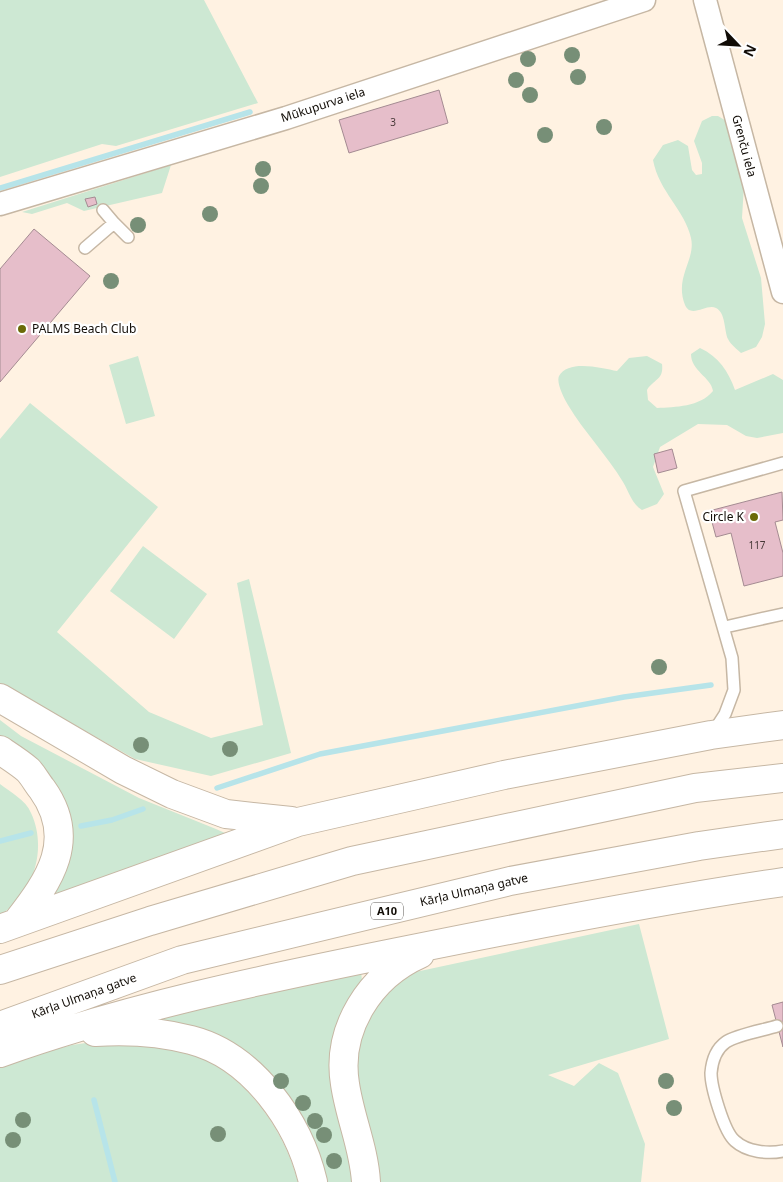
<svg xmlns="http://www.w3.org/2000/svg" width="783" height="1182" font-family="'Noto Sans',sans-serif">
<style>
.green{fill:#cde8d3}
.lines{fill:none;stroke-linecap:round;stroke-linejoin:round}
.stream{stroke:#b7e4e9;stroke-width:5.5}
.building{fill:#e6beca;stroke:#a48b92}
.lane-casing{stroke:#c6b7a4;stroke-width:14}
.street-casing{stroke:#c6b7a4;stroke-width:25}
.highway-casing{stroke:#c6b7a4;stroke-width:30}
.lane{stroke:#fff;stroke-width:11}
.street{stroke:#fff;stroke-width:22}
.highway{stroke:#fff;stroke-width:28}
.tree{fill:#778f77}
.poi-dot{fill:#6b6a08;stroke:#fff;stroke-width:2}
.labels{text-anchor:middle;stroke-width:4.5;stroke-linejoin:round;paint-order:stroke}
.number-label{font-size:10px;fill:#463837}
.shield{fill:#fff;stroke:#585551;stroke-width:1}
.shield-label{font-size:11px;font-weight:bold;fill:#110c06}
.street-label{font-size:12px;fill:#110c06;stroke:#fff}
.poi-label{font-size:12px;fill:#110c06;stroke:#fff;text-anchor:start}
</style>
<rect width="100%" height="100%" fill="#fff2e2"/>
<path class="green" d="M0 0H204L258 103 116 146 102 144 0 177Z
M712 116H718L728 122 744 185 742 218 761 278 765 324 762 337 756 347 741 353C737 349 731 345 728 339 724 331 726 313 716 308 707 303 691 319 685 305 674 277 696 260 691 238 685 210 659 192 653 160L663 145 678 140 688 146 692 170 696 175 702 174V163L694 141 702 121Z
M171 165 162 193 84 211 67 203 32 214 22 212Z
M700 348C719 357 728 371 735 390L773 374 783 380V433L757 438 746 436 727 425 698 424 660 447 653 467 664 494 657 504 642 510C632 504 629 492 623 482 607 455 584 432 568 405 564 398 556 383 559 376 568 359 602 368 617 371L629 358 647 356 662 364C664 380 654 379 647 390L648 400 657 408C675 407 700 407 713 391 711 377 691 371 691 354Z
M138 356 155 416 126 424 109 365Z
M30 403 158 507 57 632 149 712 211 738 263 725 237 583 249 579 291 753 211 776 135 759 0 683V439Z
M143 546 207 594 174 639 110 591Z
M0 720 21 736 139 798 216 829 225 833 224 837 56 898 55 893 68 848 0 740Z
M0 784C10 792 26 800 31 813 48 849 33 895 0 915Z
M639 924 669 1039 548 1075 574 1086 599 1063 618 1073 645 1144 641 1182H378L356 1076 358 1045 375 1003 406 974Z
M361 971 362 981 353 996 356 1182H325L319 1153 311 1137 158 1019 159 1017Z
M106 1040C130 1043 155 1044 178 1050 239 1064 283 1125 298 1182H0V1064L72 1045Z"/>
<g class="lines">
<path class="stream" d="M0 188 250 112
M217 788 320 754 624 697 711 685
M81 826 112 820 143 809
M0 841 31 833
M94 1100 115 1182"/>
</g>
<path class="building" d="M439 90 448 123 349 153 339 120Z
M95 197 97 204 88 207 85 199Z
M34 229 90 276 0 382V269Z
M672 449 677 468 658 473 654 454Z
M782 492 783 520 775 522 783 553V576L744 586 731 533 716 537 709 511Z
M783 1002V1047L772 1005Z"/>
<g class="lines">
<defs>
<path id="lane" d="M103 210 114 223
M85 248 114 223 128 237
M725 627 783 614
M714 731 725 714 734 690 732 658 684 491 783 463
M777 1026C764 1030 736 1035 726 1042 716 1049 712 1061 711 1073 711 1087 724 1132 735 1141 747 1152 768 1154 783 1151"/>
<path id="street" d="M705 0 783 292
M0 204 286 118 644 0"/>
<path id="highway" d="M0 698 123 770 172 794 226 814 291 821
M0 750C9 756 20 763 28 770 33 775 37 783 42 789 78 839 50 880 17 922
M0 929 298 822 504 775 711 735 783 725
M0 970 150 921 352 861 695 788 783 778
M0 1026 182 960 510 881 699 846 783 834
M95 1032C126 1030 161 1032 191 1040 253 1056 299 1122 313 1182
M0 1053C129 1007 264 979 398 952 526 926 654 901 783 882
M366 1182C364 1148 350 1118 345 1084 336 1029 370 976 420 954"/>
</defs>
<use href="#lane" class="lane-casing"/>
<use href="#street" class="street-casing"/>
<use href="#highway" class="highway-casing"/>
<use href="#lane" class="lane"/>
<use href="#street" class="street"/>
<use href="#highway" class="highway"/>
</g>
<g class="tree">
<circle cx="572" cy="55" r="8"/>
<circle cx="528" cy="59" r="8"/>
<circle cx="578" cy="77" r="8"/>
<circle cx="516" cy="80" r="8"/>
<circle cx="530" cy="95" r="8"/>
<circle cx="604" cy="127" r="8"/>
<circle cx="545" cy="135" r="8"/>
<circle cx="263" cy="169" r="8"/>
<circle cx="261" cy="186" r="8"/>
<circle cx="210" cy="214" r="8"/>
<circle cx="138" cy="225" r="8"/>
<circle cx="111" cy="281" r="8"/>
<circle cx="659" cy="667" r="8"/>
<circle cx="141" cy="745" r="8"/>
<circle cx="230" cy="749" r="8"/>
<circle cx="281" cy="1081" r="8"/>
<circle cx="666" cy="1081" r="8"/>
<circle cx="303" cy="1103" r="8"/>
<circle cx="674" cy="1108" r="8"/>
<circle cx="23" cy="1120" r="8"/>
<circle cx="315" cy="1121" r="8"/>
<circle cx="218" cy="1134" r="8"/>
<circle cx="324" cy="1135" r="8"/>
<circle cx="13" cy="1140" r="8"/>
<circle cx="334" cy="1161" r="8"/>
</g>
<g class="poi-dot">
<circle cx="22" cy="329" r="5"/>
<circle cx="754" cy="517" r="5"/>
</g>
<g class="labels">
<g class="number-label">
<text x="393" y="126">3</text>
<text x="757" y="549">117</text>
</g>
<rect class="shield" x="371" y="902.5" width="32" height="17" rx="4"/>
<g class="shield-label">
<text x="387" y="915">A10</text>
</g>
<g class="street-label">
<text transform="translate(323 105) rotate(-18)" y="4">Mūkupurva iela</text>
<text transform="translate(744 146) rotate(75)" y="4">Grenču iela</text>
<text transform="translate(474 890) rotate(-13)" y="4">Kārļa Ulmaņa gatve</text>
<text transform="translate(84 996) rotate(-20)" y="4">Kārļa Ulmaņa gatve</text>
</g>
<g class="poi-label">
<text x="32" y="333">PALMS Beach Club</text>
<text x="744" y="521" text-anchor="end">Circle K</text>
</g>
</g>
<g transform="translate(738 45) rotate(115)" stroke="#ffffff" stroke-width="4" paint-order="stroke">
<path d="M0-4L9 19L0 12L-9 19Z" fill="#110c06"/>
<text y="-8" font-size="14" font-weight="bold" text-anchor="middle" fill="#110c06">N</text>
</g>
</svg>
